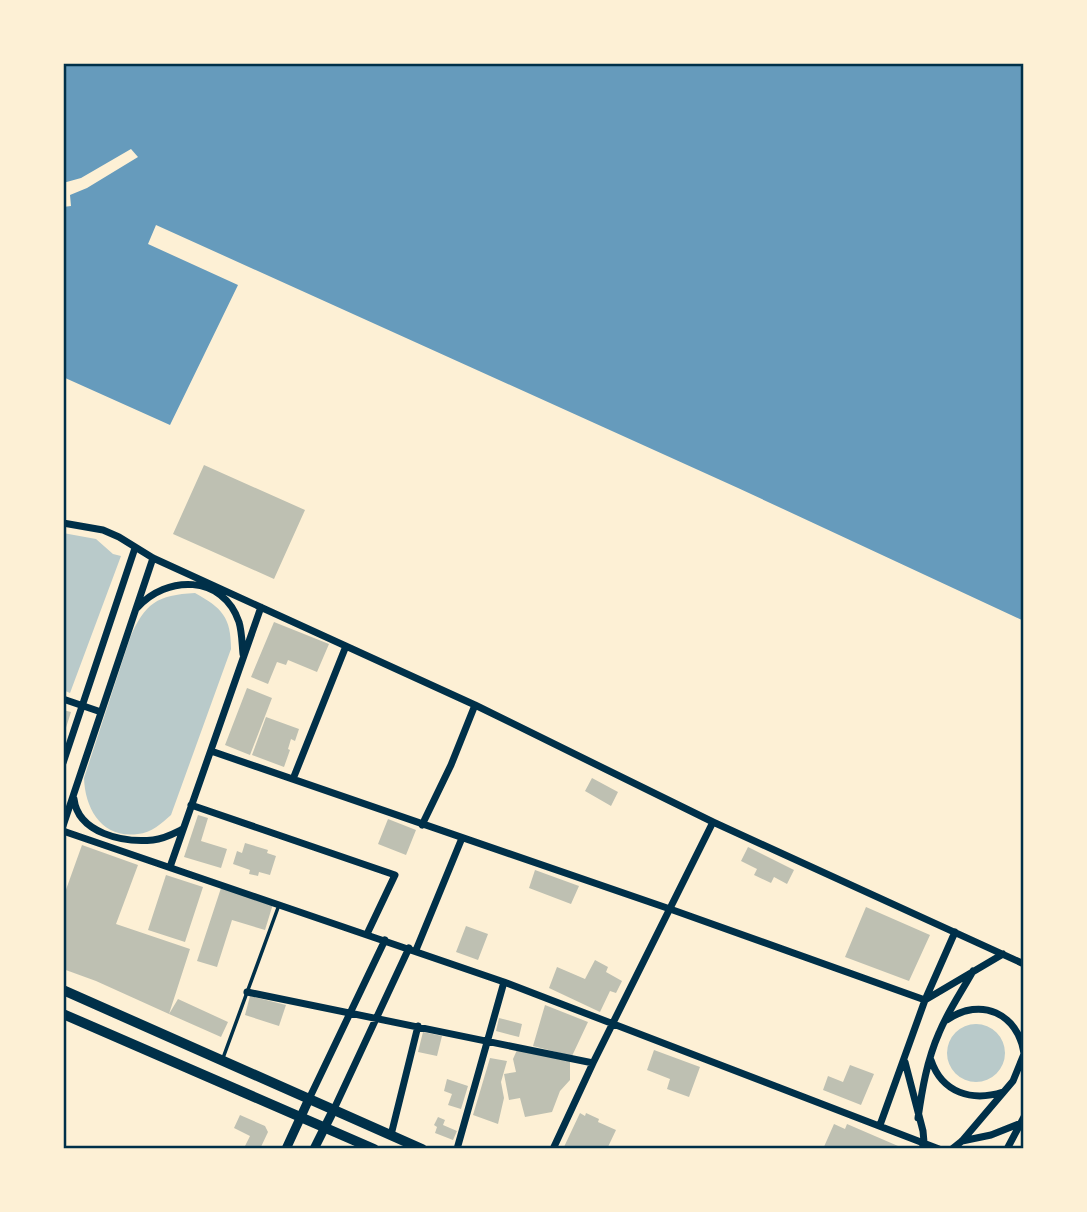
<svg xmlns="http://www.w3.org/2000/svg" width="1087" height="1212" font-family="'Public Sans',sans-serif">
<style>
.green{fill:#b9caca}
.water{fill:#669bbc}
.building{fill:#bec0b2}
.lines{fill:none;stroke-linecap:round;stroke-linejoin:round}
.service{stroke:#003049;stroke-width:3.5}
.minor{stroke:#003049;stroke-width:7}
.tertiary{stroke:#003049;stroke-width:9}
.secondary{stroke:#003049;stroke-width:10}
.neatline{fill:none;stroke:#003049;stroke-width:2.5}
</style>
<rect width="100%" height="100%" fill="#fdf0d5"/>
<path class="green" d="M63 533 96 539 113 554 121 556 70 693 63 690Z
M195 593C222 608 231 617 231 649L171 815C162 823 151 833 138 834 102 839 85 809 84 778L130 638C145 603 157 595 195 593Z
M947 1053a29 29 0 1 1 58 0a29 29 0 1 1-58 0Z"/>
<path class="water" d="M63 63H1024V621L738 488 156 225 148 244 238 285 170 425 63 377V207L71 206 70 195 87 188 138 157 131 149 81 178 63 183Z"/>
<path class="building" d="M204 465 305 510 274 579 173 534Z
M274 622 329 644 317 672 288 660 286 665 277 662 268 684 251 677Z
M247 688 272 698 250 755 225 745Z
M63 710 71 712 64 734 63 733Z
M266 717 299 729 295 741 291 739 288 749 290 750 284 767 252 755Z
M592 778 618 792 611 806 585 791Z
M198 815 208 818 201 841 227 849 221 868 184 857Z
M388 819 416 830 406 855 378 844Z
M245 843 268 850 267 853 276 856 270 875 259 872 258 876 249 874 250 870 233 864 237 851 242 853Z
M82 845 138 865 116 924 190 949 169 1014 96 981 63 969V898Z
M748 847 794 870 787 884 774 877 771 883 754 875 757 869 741 861Z
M535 870 579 886 571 904 529 888Z
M166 875 203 887 185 942 148 930Z
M221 888 273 904 265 930 232 920 217 967 197 961Z
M866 907 930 935 909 981 845 957Z
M466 926 488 934 478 960 456 952Z
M595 960 608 967 606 972 622 981 616 993 610 991 600 1012 549 988 557 967 585 979Z
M250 996 286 1005 279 1026 245 1015Z
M178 999 228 1022 221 1037 169 1014Z
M545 1005 588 1022 572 1056 533 1046Z
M499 1018 522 1024 519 1037 496 1031Z
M423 1032 442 1036 437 1056 418 1052Z
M517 1050 570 1061V1080L560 1091 552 1112 525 1117 520 1098 509 1100 504 1074 516 1072 513 1059Z
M654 1050 700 1067 689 1097 667 1089 670 1079 647 1070Z
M490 1058 507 1061 501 1082 504 1098 498 1124 473 1115Z
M850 1065 874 1074 861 1105 823 1090 828 1076 843 1082Z
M447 1079 468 1086 461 1109 448 1105 452 1094 444 1091Z
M580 1113 585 1116 586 1113 599 1119 598 1122 616 1130 607 1149H563Z
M240 1115 265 1126 268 1132 260 1149 245 1146 250 1136 234 1128Z
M438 1117 445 1120 443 1125 457 1131 453 1140 435 1133 437 1127 434 1125Z
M834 1124 845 1129 847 1124 905 1149H850L846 1147 845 1149H823Z"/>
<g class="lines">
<path class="service" d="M223 1058 279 905"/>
<path class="minor" d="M63 523 103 530 119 537 153 558 475 705 713 822 1024 964
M137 608C166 575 223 574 239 622 242 632 242 644 243 654
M63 699 101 712
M211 751 670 909 925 1000 1003 954
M63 763 135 548
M293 779 346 646
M74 799C78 833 123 843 153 840 164 839 173 834 183 829
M191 805 395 875 367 934
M422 825 451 765 475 705
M63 826 153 558
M63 831 504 982 939 1149
M170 867 261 607
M416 950 462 838
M247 992 593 1063
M947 1020C981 996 1018 1014 1024 1053
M931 1060C942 1093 972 1102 1003 1092
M905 1062 923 1131 924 1142 922 1149
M309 1099 385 940
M334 1109 409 948
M918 1118C922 1090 927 1060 939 1033 948 1011 962 991 973 971
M880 1125 925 1000 955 932
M391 1135 418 1026
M962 1141 991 1135 1021 1123
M457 1149 504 982
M553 1149 593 1063 713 822
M952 1149 962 1141 1013 1081 1024 1054
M1007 1149 1024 1117"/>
<path class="tertiary" d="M286 1149 309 1099
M314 1149 334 1109"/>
<path class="secondary" d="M63 990 422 1149
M63 1014 374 1149"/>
</g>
<rect width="1087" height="1212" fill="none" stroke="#fdf0d5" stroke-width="130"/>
<rect x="65" y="65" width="957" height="1082" class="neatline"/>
</svg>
